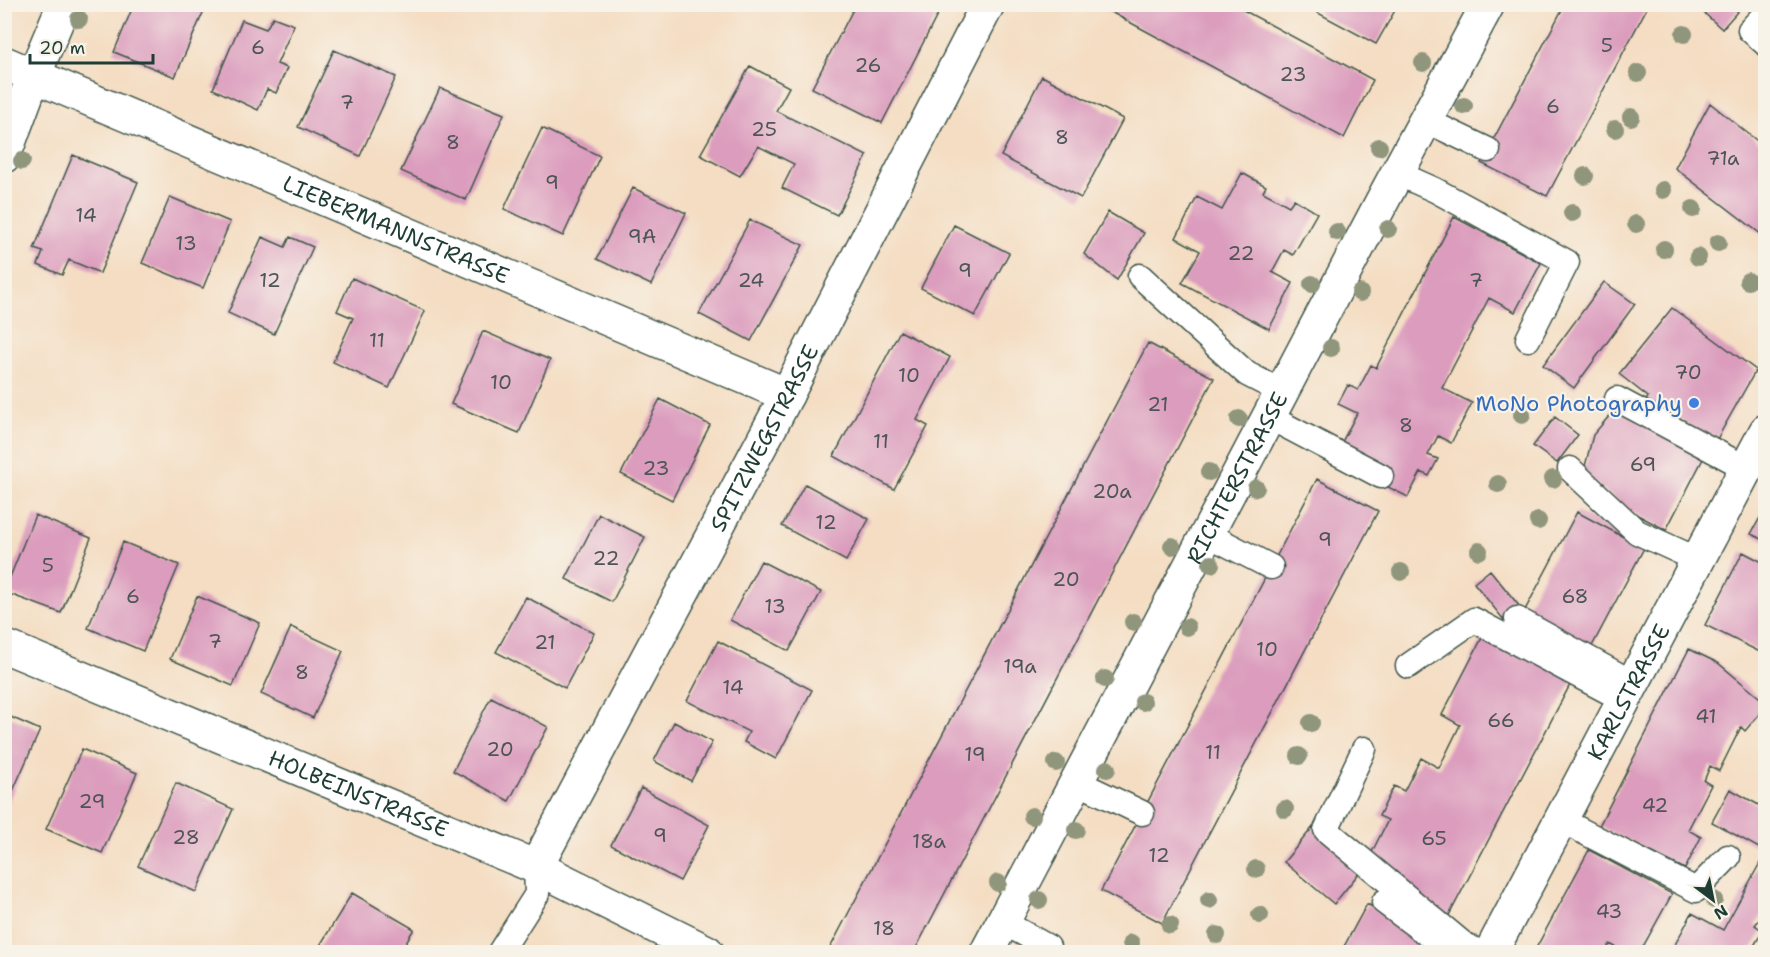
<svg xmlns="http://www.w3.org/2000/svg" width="1770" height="957" font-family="'Shantell Sans',sans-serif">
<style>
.building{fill:#db9cbd}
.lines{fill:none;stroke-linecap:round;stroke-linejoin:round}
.lane-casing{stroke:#3f5549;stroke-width:27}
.street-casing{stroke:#3f5549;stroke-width:36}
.lane{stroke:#fff;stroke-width:24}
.street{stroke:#fff;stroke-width:33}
.tree{fill:#8f967c}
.shop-dot{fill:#3f7fe0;stroke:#f7f3e8;stroke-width:2}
.labels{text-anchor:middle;stroke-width:4.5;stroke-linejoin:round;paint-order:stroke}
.number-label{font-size:20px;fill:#4e5556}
.street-label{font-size:22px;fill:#1f3d34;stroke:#f7f3e8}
.shop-label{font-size:22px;fill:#366cbe;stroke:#f7f3e8;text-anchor:end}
</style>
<rect width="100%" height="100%" fill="#f7f3e8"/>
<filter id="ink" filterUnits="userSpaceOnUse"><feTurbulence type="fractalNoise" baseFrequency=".0167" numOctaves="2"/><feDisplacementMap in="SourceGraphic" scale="12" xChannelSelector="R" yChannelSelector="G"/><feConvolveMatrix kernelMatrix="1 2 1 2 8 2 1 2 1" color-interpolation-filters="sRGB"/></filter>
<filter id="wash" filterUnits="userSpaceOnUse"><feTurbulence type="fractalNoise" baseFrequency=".008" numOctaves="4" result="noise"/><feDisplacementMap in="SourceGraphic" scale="24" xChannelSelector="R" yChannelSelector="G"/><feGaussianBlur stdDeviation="1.35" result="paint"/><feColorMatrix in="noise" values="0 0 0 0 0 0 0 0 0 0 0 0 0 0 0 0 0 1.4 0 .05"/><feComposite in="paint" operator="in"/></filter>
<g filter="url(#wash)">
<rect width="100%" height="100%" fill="#f4ddc2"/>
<g id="blocks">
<path class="building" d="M134 4H197L205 8 175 77 114 52Z
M856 4H943L882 123 812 88Z
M1096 4H1232L1373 80 1344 138Z
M1565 4H1649L1547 196 1481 163Z
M1694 4H1744L1722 29Z
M1322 5H1398L1376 44 1318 13Z
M273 17 294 25 277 64 287 68 276 93 267 89 258 110 213 89 242 20 266 29Z
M334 50 396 77 360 156 298 127Z
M750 66 789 87 776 111 867 156 837 215 782 188 794 164 758 146 740 176 700 155Z
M1042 76 1123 119 1081 198 1001 156Z
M440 88 504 114 466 200 401 171Z
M1710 103 1766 148V238L1675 168Z
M542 128 600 156 563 236 504 209Z
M73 155 138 182 100 273 69 260 62 275 38 265 43 252 34 249Z
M1242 173 1266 186 1263 192 1289 206 1294 199 1317 213 1293 255 1284 250 1272 272 1293 283 1269 329 1182 283 1200 251 1176 238 1197 197 1222 210Z
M633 188 686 213 651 285 597 259Z
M170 197 230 222 203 288 142 263Z
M1108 212 1144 233 1117 280 1084 254Z
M1454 217 1541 263 1515 312 1489 298 1442 388 1472 403 1451 443 1438 436 1428 455 1438 459 1429 476 1421 472 1408 497 1378 482 1387 465 1342 442 1357 413 1338 404 1348 385 1358 390 1371 365 1376 368Z
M750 220 803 245 751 341 699 314Z
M954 225 1009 253 975 316 921 288Z
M262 237 285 247 290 237 313 247 274 334 228 313Z
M352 278 425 311 389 388 333 362 353 318 337 311Z
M1604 282 1635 304 1574 388 1543 365Z
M1672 308 1756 370 1717 439 1645 403 1648 397 1619 374Z
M483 331 550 360 519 433 451 404Z
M900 331 950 357 917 420 928 426 894 489 834 456Z
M1148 343 1214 378 914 952H828Z
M660 399 710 425 672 500 621 474Z
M1616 408 1705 455 1666 530 1630 511 1583 474 1593 435Z
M1555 417 1578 435 1557 463 1533 446Z
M1317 479 1378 511 1162 923 1101 891Z
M805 484 869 519 846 561 782 526Z
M1766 507V541L1751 534Z
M1577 512 1644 548 1591 648 1524 612Z
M599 514 645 537 612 602 566 579Z
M35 515 91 538 61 613 4 592Z
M123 542 179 565 143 651 88 628Z
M1743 552 1766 564V655L1705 625Z
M761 561 821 592 789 651 730 620Z
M1490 570 1520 607 1504 620 1474 583Z
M197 596 260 623 233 686 170 659Z
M526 597 594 633 565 688 496 652Z
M291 627 343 651 313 718 261 694Z
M1483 636 1573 679 1447 919 1370 856 1388 820 1379 816 1394 786 1404 791 1421 758 1439 768 1460 725 1442 715Z
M718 641 812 690 776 759 744 742 749 732 687 701Z
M1689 649 1718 663 1766 703V706L1745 731 1741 727 1719 771 1710 766 1704 781 1711 785 1688 830 1701 837 1685 869 1599 826Z
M491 697 548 727 509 801 453 771Z
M4 714 40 730 4 811Z
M674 722 712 742 691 781 654 761Z
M82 749 137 773 102 853 46 829Z
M176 783 233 809 196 892 138 866Z
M641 788 709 825 680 881 611 845Z
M1730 789 1766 809V852L1712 822Z
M1313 827 1363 868 1334 904 1284 862Z
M1589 850 1672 894 1640 952H1625L1610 944 1605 952H1534Z
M1766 852V911L1755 925 1763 931 1750 952H1671L1692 913 1723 930Z
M352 893 414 929 400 952H316Z
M1367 904 1422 932 1445 952H1341Z"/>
</g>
</g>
<g filter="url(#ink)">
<use href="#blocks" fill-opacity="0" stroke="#3f5549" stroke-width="1.5"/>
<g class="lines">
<defs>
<path id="lane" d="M1766 13 1750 30 1766 44
M1425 120 1488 150
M1397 173 1435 190 1567 262 1528 339
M1140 276 1247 374 1282 392
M1617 399 1746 468
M1269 417 1381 476
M1570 469 1637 532 1698 560
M1207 534 1271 567
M1517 619 1633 683
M1408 666 1474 620 1624 700
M1364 749 1326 830 1462 943 1478 952
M1077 782 1142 813
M1561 820 1696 890 1728 857
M1384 902 1443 946
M1003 922 1048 947
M500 952 537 894 536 867"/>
<g id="street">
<path id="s1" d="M4 63 787 395"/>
<path d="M4 156 34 75 64 4"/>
<path id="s2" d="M4 646 536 867 707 952"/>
<path id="s3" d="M536 867 774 420 988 4"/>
<path id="s4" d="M987 952 1387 192 1488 4"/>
<path id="s5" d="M1491 952 1766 431"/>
</g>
</defs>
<use href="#lane" class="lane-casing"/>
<use href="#street" class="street-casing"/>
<use href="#lane" class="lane"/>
<use href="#street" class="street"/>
</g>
<g class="tree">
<circle cx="79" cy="19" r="9"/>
<circle cx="1684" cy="34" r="9"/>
<circle cx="1423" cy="63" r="9"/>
<circle cx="1638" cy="73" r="9"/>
<circle cx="1464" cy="106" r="9"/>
<circle cx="1631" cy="117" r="9"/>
<circle cx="1615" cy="129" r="9"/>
<circle cx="1379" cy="147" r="9"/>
<circle cx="22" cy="161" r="9"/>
<circle cx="1585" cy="176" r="9"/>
<circle cx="1663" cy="190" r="9"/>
<circle cx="1693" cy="209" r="9"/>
<circle cx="1572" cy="213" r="9"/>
<circle cx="1636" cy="224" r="9"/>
<circle cx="1388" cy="229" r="9"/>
<circle cx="1337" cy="232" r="9"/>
<circle cx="1718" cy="243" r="9"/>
<circle cx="1664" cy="249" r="9"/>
<circle cx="1698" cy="257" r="9"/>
<circle cx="1748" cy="281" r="9"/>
<circle cx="1312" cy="284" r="9"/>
<circle cx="1360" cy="293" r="9"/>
<circle cx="1331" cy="348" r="9"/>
<circle cx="1522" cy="415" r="9"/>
<circle cx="1239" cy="419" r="9"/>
<circle cx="1209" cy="472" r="9"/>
<circle cx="1553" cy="479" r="9"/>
<circle cx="1498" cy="484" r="9"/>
<circle cx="1256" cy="488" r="9"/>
<circle cx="1538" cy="521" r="9"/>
<circle cx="1172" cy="546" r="9"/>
<circle cx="1479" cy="551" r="9"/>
<circle cx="1211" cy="564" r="9"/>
<circle cx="1401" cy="572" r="9"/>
<circle cx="1133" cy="622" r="9"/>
<circle cx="1187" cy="627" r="9"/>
<circle cx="1105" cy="679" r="9"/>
<circle cx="1143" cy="702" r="9"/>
<circle cx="1311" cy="723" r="9"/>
<circle cx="1299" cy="756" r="9"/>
<circle cx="1056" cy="763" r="9"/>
<circle cx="1107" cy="769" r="9"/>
<circle cx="1285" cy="809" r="9"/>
<circle cx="1032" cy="816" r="9"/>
<circle cx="1076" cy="830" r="9"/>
<circle cx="1256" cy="869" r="9"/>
<circle cx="998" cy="883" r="9"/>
<circle cx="1039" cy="900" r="9"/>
<circle cx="1209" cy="900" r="9"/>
<circle cx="1714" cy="900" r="9"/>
<circle cx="1260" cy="915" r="9"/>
<circle cx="1170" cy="925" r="9"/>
<circle cx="1217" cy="935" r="9"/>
<circle cx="1131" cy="943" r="9"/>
</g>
</g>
<circle class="shop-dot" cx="1694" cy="403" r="6"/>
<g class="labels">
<g class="number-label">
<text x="1607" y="52">5</text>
<text x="258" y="54">6</text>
<text x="868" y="72">26</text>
<text x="1293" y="81">23</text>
<text x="347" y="109">7</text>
<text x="1553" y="113">6</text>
<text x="764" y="136">25</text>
<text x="1062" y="144">8</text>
<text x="453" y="149">8</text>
<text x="1723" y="165">71a</text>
<text x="552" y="189">9</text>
<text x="86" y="222">14</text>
<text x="642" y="243">9A</text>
<text x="186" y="250">13</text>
<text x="1241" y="260">22</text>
<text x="965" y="277">9</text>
<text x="270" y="287">12</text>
<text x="751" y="287">24</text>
<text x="1476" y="287">7</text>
<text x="377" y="347">11</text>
<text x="1688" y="379">70</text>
<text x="909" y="382">10</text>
<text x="501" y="389">10</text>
<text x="1158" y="411">21</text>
<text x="1406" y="432">8</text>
<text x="881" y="448">11</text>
<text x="1643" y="471">69</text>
<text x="656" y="475">23</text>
<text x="1112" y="498">20a</text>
<text x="826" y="529">12</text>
<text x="1325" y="546">9</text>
<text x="606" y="565">22</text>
<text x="48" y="572">5</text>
<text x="1066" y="586">20</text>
<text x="133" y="603">6</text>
<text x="1575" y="603">68</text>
<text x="775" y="613">13</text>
<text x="215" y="648">7</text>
<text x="545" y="649">21</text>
<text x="1267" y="656">10</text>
<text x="1020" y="673">19a</text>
<text x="302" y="679">8</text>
<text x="733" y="694">14</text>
<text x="1706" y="723">41</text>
<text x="1501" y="727">66</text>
<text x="500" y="756">20</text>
<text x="1213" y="759">11</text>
<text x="975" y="761">19</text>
<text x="92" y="808">29</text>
<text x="1655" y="812">42</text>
<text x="660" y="842">9</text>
<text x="186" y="844">28</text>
<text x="1434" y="845">65</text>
<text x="929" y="848">18a</text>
<text x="1159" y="862">12</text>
<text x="1609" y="918">43</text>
<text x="884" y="935">18</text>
</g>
<g class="street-label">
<text dy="8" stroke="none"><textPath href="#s1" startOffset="426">LIEBERMANNSTRASSE</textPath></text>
<text dy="8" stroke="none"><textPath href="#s3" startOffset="486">SPITZWEGSTRASSE</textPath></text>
<text dy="8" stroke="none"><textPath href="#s4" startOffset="536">RICHTERSTRASSE</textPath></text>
<text dy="8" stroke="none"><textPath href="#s5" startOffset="294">KARLSTRASSE</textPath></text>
<text dy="8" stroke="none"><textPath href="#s2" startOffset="384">HOLBEINSTRASSE</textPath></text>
</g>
<g class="shop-label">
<text x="1682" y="411">MoNo Photography</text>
</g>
</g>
<rect width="1770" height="957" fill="none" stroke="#f7f3e8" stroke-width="24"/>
<g transform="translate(1713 900) rotate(148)" stroke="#f7f3e8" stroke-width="4.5" paint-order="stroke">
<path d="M0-4.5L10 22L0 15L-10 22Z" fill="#1f3d34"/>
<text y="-9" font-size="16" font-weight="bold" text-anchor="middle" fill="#1f3d34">N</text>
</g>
<path d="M30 54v9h123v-9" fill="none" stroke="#1f3d34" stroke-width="3"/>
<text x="39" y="54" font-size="18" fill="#1f3d34" stroke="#f7f3e8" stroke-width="4.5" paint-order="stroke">20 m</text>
</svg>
